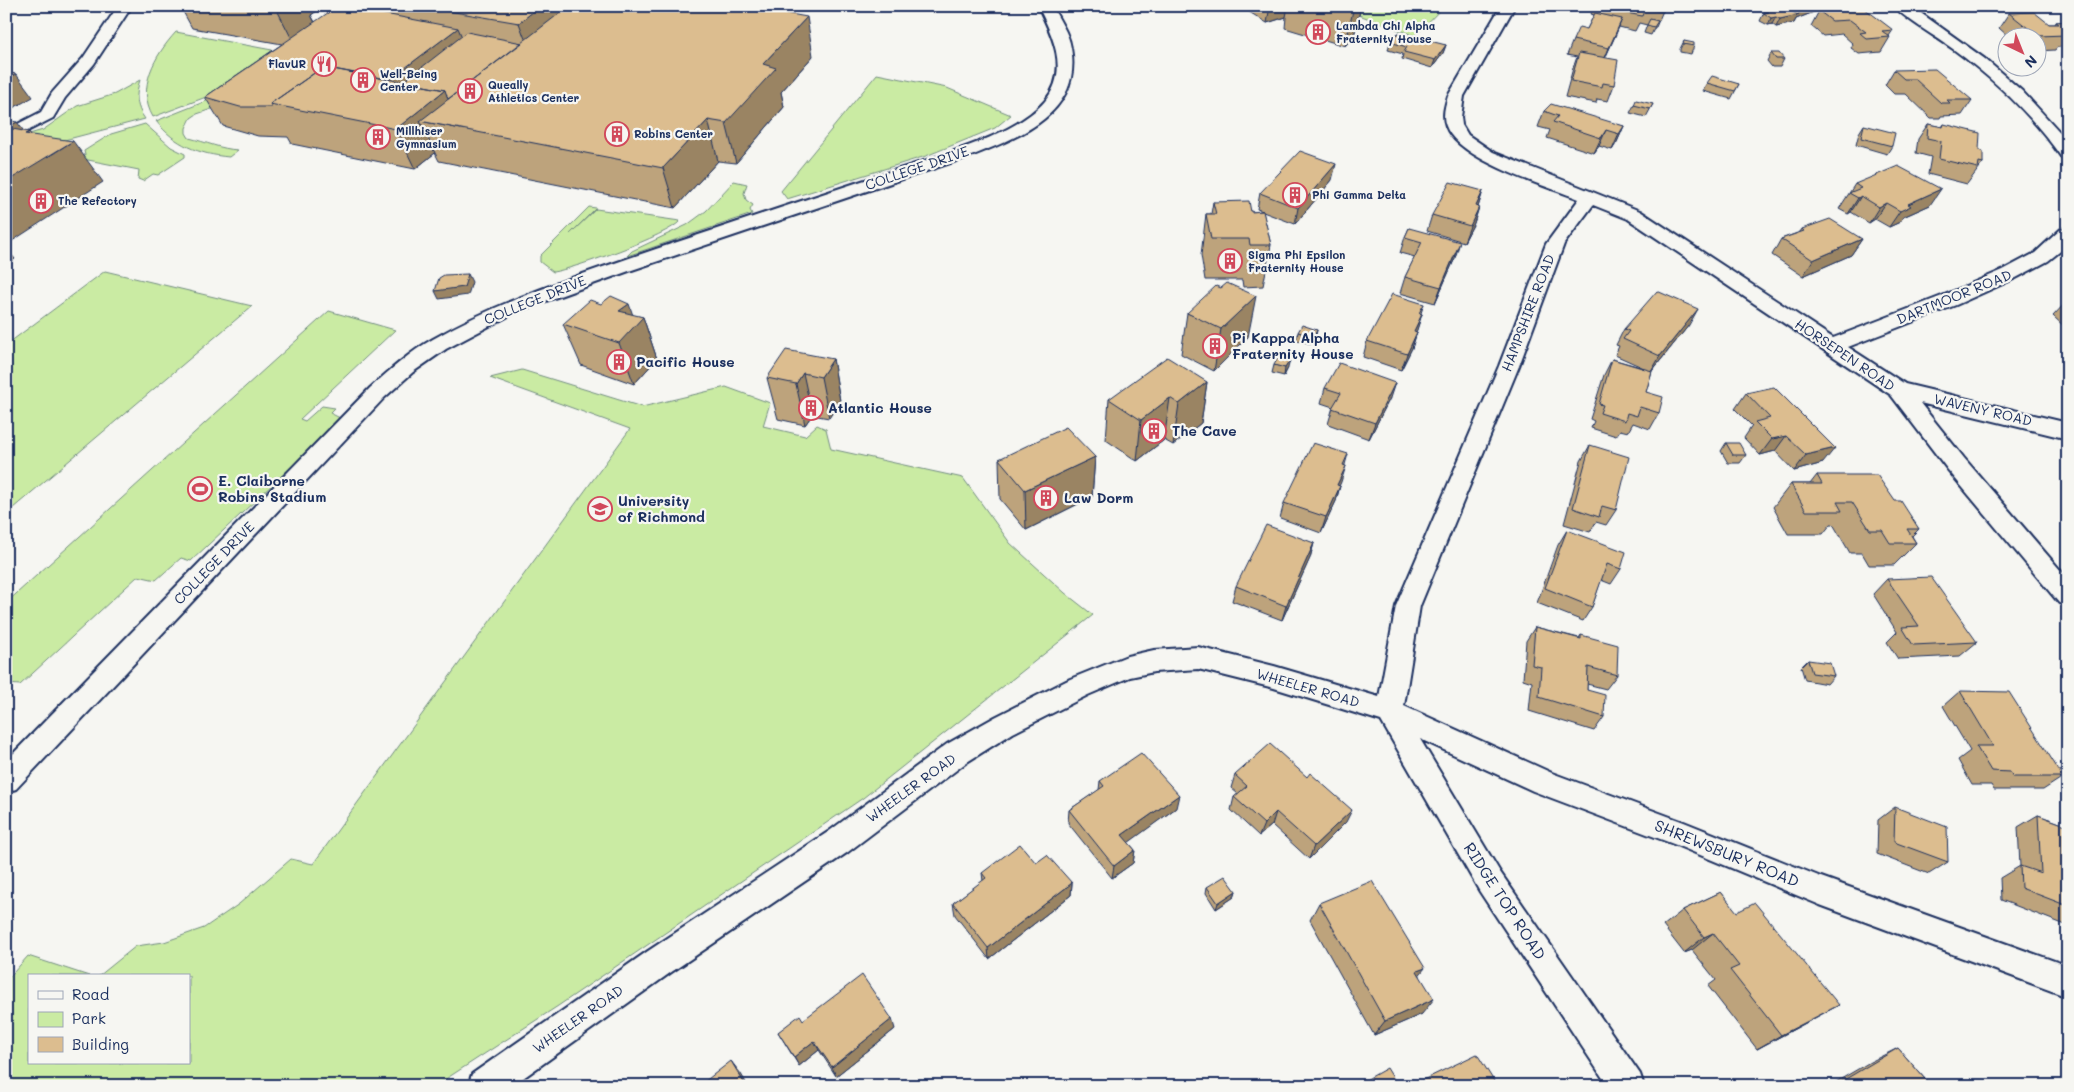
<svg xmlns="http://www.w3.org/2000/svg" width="2074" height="1092" font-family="Mali,sans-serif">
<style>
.green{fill:#caeba3;stroke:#728d80}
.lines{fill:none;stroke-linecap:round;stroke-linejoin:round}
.minor-casing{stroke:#1b2f5e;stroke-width:4}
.minor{fill:#f6f6f2;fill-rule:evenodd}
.wall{fill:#bda37b;stroke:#1b2f5e}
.shaded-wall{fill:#9a8464;stroke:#1b2f5e}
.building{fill:#dcbd8f;stroke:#1b2f5e}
.labels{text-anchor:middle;stroke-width:4.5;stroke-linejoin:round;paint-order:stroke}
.far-poi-label{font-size:11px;font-weight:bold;fill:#1b2f5e;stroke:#f6f6f2;text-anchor:start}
.street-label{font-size:14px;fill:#1b2f5e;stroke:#f6f6f2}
.poi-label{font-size:14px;font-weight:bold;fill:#1b2f5e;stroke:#f6f6f2;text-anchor:start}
.near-street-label{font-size:16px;fill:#1b2f5e;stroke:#f6f6f2}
</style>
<rect width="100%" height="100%" fill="#f6f6f2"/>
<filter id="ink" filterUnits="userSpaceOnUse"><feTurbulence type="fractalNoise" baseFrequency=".02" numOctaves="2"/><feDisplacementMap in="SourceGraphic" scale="10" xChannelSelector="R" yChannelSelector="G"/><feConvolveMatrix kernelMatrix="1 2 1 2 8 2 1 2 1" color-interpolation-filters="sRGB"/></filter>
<g filter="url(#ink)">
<path class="green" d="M1335 6H1444L1415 36Z
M176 32 272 50 278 55 222 91 153 117C136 88 155 55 176 32Z
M877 74 947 88 1011 115 995 128 926 156 787 199 781 191Z
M140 80C135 94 136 107 145 119L53 143 26 135 43 130 77 106 115 94Z
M239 88 226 104 197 114 191 118 186 128V133L189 138C206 142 221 149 238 150L229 157C198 154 175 145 156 121Z
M145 124 171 147 185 154V157L158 175 153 174 143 181 138 179 139 170 83 159 85 155 84 151 111 134Z
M734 181 747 184 744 193 746 200 753 205 750 210 752 214 627 256 632 251 687 225 706 211Z
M589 207 596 208 570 234 596 209 680 221C669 235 573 269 553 272L540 262V256Z
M105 271 252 306 6 514V345Z
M329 311 395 330 300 419 305 421 322 406 335 408 330 413 342 419 191 561 181 558 156 580 138 576 20 685 6 684V603Z
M522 370 642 407 726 387 770 403 763 426 805 436 817 425 826 429 831 449 963 478 1010 543 1065 593 1093 615 863 798 558 1006 435 1086H6V981L28 956 89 976H29V1063H189V976H99L136 946 164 942 204 928 239 904 291 859 313 864 630 429 490 378Z"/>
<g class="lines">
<defs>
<path id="minor" d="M118 6H132L94 64 65 98 53 118 6 142V130L41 112 52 93 83 58Z
M1038 6H1052C1059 20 1069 33 1071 48 1083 113 1019 137 971 156L629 271 518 311 446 349 413 372 384 398 16 789 6 792V761L370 388C390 370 410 352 433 339 503 299 580 275 656 249 730 225 803 200 877 176 924 160 1013 139 1045 101 1070 71 1053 36 1038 6Z
M1501 6H1515L1464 96 1461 117 1462 125 1468 135 1493 152 1640 211 1833 338 1942 296 2003 270 2035 253 2061 229 2068 228V245L2048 261 2016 278 1956 305 1848 347 1905 384 2068 423V439L1920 403 1964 458 2068 579V606L2059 603 1948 470 1891 395 1628 219 1593 205 1564 244 1519 366 1420 606 1404 706 1552 773 1684 822 1821 877 2068 966V997L1820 905 1676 845 1533 791 1420 739 1500 872 1640 1074 1644 1086H1608L1480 892 1381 721 1274 688 1198 669 1154 672 1130 677 1088 695 1013 733 967 762 848 852 670 973 512 1086H468L472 1074 648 951 828 832 947 744 995 717 1070 679 1127 656 1154 650 1198 647 1274 666 1379 697 1396 606 1499 366 1546 244 1579 199C1546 186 1458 160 1446 126 1442 116 1445 106 1448 96Z
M1894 6H1911L1985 59 2022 91 2068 141V159L2062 158C2033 116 1994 79 1953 49 1940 39 1902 17 1894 6Z"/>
</defs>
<use href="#minor" class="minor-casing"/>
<use href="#minor" class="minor"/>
</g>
<path class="wall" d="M180 6H324L311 15 315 22 360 9 358 6H746L813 56 781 92 784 107 736 163 718 161 675 208 439 161 435 153 415 169 292 144 288 137 258 136 223 126 205 97 282 44 192 28Z
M1234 6H1361L1354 36 1345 46 1285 28 1286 17 1267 23 1246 10 1241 11Z
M1594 6H1665L1656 27H1655L1651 35 1644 33 1647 25 1639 23 1635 31 1619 27 1605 58 1614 85 1608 101 1597 99 1596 103 1565 97 1573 68 1577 57 1567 55 1573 40 1587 29 1594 15 1591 14Z
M1771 6H1825L1824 8 1796 19 1794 23 1776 27 1772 24 1768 25 1760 21 1765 10 1774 9 1770 7Z
M1819 11 1893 30 1889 36 1890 37 1881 52 1859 54 1851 48 1853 44 1842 34 1823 36 1811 26Z
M2009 13 2049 24H2055L2056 22 2068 21V47H2057L2055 50 2036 51V38H2010L1999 28Z
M1684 41 1694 46 1691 54 1680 52V49Z
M1390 42 1446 45 1443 53 1432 68 1402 59 1403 54 1388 50Z
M1771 53 1784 59 1780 67H1772L1767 61Z
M1894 70 1972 100 1962 115 1941 116 1940 118H1931L1906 94H1894L1885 85Z
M1707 83 1739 84 1731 99 1703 91Z
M1653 104 1646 117 1630 113 1634 105Z
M1544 111 1624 126 1617 142 1612 150 1599 146 1594 153 1547 138 1550 130 1538 127Z
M1928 124 1942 127 1944 124 1979 150 1983 163 1967 184 1928 174 1931 157 1916 153 1918 139Z
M1864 125 1892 146 1887 154 1856 145 1859 133Z
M1332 180 1295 224 1263 212 1271 245 1263 286 1243 287 1242 280H1205L1201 255 1206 214H1211L1213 202 1251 212 1263 211 1257 209 1260 193Z
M1855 184 1930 205 1903 217 1900 222 1889 227 1875 219 1869 223 1851 212 1848 214 1839 209Z
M1483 191 1478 207H1479L1474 223 1464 242 1427 231 1432 215Z
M1409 228 1455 258 1435 303 1400 293 1405 277 1415 257 1400 253 1405 237Z
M1802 229 1862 239 1851 255 1803 276 1772 255 1781 239 1800 232Z
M2068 300V330L2053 316Z
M1424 304 1421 313 1422 314 1416 332H1417L1412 348 1401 370 1363 357 1367 341Z
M1187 313 1248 337 1214 371 1181 354Z
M632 315 643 317 657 359 634 384 581 365 563 324Z
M1689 325 1652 371 1646 392 1659 413 1650 429 1633 423 1628 432 1620 430 1616 436 1591 428 1594 421 1590 419 1604 375 1612 359 1644 368 1615 355 1619 346 1616 345 1624 329Z
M1317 330 1315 338 1312 344 1296 340 1298 332Z
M833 359 840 401 829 418 812 415 805 425 778 419 767 378Z
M1274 365 1288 368 1284 376 1272 373Z
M1207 382 1201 423 1173 445 1164 440 1137 461 1106 440 1109 399Z
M1325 388 1390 398 1369 439 1328 424 1333 407 1321 403Z
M1746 393 1823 463 1794 471 1775 451 1760 455 1744 438 1752 426 1735 409Z
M1726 443 1746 455 1740 463H1728L1721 451Z
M1590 445 1616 510 1606 525 1596 522 1590 532 1564 524 1581 461Z
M1348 454 1339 486H1340L1336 501 1321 533 1280 518 1284 503Z
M1095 457 1092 497 1026 530 1000 499 999 459Z
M1817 475 1895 501 1919 529 1912 536 1916 543 1894 565H1869L1862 553H1850L1833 524H1831L1823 534H1788L1773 507 1791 484H1810Z
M1567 530 1621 569 1611 584 1601 580 1592 607 1583 621 1537 603 1558 545Z
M1314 543 1310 558 1282 620 1232 601 1236 586Z
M1887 579 1977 642 1960 656 1898 659 1887 642 1897 632 1873 594Z
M1535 627 1579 638 1581 635 1617 675 1606 689 1587 684V690L1604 717 1594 731 1529 711 1532 682 1523 679 1526 641Z
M1808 660 1834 676 1827 684 1805 680 1801 667Z
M1960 691 2063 777 2043 790H1994L1991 785H1972L1958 760 1970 751 1943 706Z
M1235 775 1346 822 1309 859 1272 825 1259 836 1231 810 1234 797 1238 794 1231 788Z
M1100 781 1176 808 1128 842 1135 850 1133 863 1112 878 1068 823 1069 810 1099 790Z
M1895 807 1948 862 1929 874 1877 854 1878 820Z
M2038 815 2068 826V926L2001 900 2000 878 2020 866 2018 827Z
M1036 863 1072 883 1071 895 989 959 955 915 953 903 983 881 982 873Z
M1207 887 1236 891 1234 897 1216 909 1206 893Z
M1721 892 1813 1019 1757 1049 1708 986 1716 980 1692 950 1684 953 1663 926 1683 910Z
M1319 903 1420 975 1422 1014 1374 1035 1310 920Z
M803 1020 895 1029 836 1076 819 1050 799 1066 778 1032Z
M1898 1048 1931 1086H1829L1870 1062Z
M1419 1082 1497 1086H1416Z"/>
<path class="shaded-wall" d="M278 6H324L311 15 319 31 296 47 276 8Z
M540 6H570L528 47 519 23Z
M1242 6H1247L1246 10 1241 11Z
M1270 6H1288L1286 17 1267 23Z
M1354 6H1361L1354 36 1345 46Z
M1803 6H1825L1824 8 1796 19 1794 23 1776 27 1780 19 1798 15Z
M807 17 813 56 781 92 784 107 736 163 726 123 763 64Z
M1776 17 1772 24 1768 25 1771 18Z
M1622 19 1616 34 1603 63 1609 48Z
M458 28 470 56 417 98 382 85Z
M1446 45 1443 53 1432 68 1435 60Z
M16 74 33 97 6 112V80Z
M445 90 461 129 420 121 435 153 415 169 396 129Z
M708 120 718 161 675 208 663 168Z
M17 122 26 134 29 132 48 157 73 141 103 182 6 245 7 128Z
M1624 126 1617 142 1612 150 1619 134Z
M1606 130 1599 146 1594 153 1601 138Z
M1336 164 1332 180 1295 224 1298 208Z
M1941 189 1930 205 1903 217 1900 222 1889 227 1900 211 1908 204Z
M1483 191 1478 207 1476 206Z
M1861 196 1851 212 1848 214 1858 198Z
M1886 203 1875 219 1869 223 1879 207Z
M1479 207 1474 223 1464 242 1470 226Z
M1862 239 1851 255 1803 276 1813 260Z
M1460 242 1455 258 1435 303 1441 287Z
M6 248 15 259 6 265Z
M468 274 472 282 468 295 439 299 435 291Z
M1256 296 1248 337 1214 371 1221 329Z
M629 304 636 324 643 317 657 359 634 384 619 343V311Z
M1698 309 1689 325 1651 372 1660 356Z
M1422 314 1417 330 1408 347 1414 331Z
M1317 330 1315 338 1312 344 1314 336Z
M1417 332 1412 348 1401 370 1407 354Z
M833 359 840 401 829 418 821 377Z
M1290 360 1288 368 1284 376 1285 368Z
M803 373 812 415 805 425 796 384Z
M1207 382 1201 423 1173 445 1179 404Z
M1395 383 1390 398 1369 439 1375 423Z
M1170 398 1164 440 1137 461 1141 420Z
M1786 436 1775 451 1760 455 1772 439Z
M1835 448 1823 463 1794 471 1806 455Z
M1095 457 1092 497 1026 530 1025 490Z
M1346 466 1341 482 1333 500 1337 485Z
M1340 486 1336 501 1321 533 1326 517Z
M1314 543 1310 558 1282 620 1286 606Z
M1179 795 1176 808 1121 848 1122 835Z
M1352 810 1346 822 1309 859 1314 846Z
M1276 812 1272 825 1259 836 1264 824Z
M1135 850 1133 863 1112 878 1114 866Z
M1072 883 1071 895 989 959 988 948Z
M1236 891 1234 897 1216 909 1218 903Z
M1713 933 1692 950 1684 953 1704 937Z
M1425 968 1413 983 1417 971Z
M1434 999 1422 1014 1374 1035 1385 1021Z
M1839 1005 1813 1019 1757 1049 1781 1035Z
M892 1019 895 1029 836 1076 832 1067Z
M814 1041 819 1050 799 1066 794 1057Z
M731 1061 741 1074 748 1086H746Z"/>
<path class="building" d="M267 6H278L276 8Z
M338 6H343L458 28 389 80 323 67 270 104 272 107H240L205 97Z
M419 6H540L519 23Z
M569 6H746L807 17 763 64 776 68 726 123 708 120 663 168 420 121Z
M1607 6H1665L1663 12 1645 8 1642 16 1606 9Z
M1783 7 1798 15 1780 19 1776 17 1771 18 1764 13 1769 12 1765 10Z
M1864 8 1893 30 1882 31 1890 37 1867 39 1860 33 1866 32 1850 20 1832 21 1819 11Z
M2034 12 2049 24H2059L2056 22 2068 21V32H2062L2066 35 2038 36 2009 13Z
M1595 13 1622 19 1609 48 1573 40 1579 27 1587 29Z
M1650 19 1658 21 1654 27 1647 25Z
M467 32 522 43 448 99 445 90 403 82Z
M1398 33 1446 45 1435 60 1404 52 1407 47 1390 42Z
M1684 41 1694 43V46L1683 44Z
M1579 53 1618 60 1614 85 1603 83 1602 87 1571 81Z
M1771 53H1779L1784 59H1776Z
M323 67 445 90 396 129 270 104Z
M1935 69 1972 100H1947L1950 103H1941L1915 79H1904L1894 70Z
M6 72 16 74 6 80Z
M1712 76 1739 84 1735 91 1707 83Z
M1636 100 1653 104 1650 109 1634 105Z
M1551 104 1624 126 1619 134 1606 130 1601 138 1553 122 1558 116 1544 111Z
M6 120 17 122 7 128 29 132 25 134 73 141 6 182Z
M1928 124 1943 127 1944 124 1980 133 1979 150 1983 152V163L1979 162 1978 168 1939 159 1941 141 1927 138Z
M1864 125 1895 133 1892 146 1861 138Z
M1300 151 1336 164 1298 208 1260 193Z
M1898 166 1941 189 1908 204 1911 206 1900 211 1886 203 1879 207 1861 196 1858 198 1849 193 1861 188 1855 184Z
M1450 182 1483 191 1476 206 1479 207 1470 226 1432 215Z
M1249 201 1251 212 1263 211 1271 245H1250L1249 239H1211L1206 214H1216L1213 202Z
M1830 219 1862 239 1813 260 1781 239 1804 231 1802 229Z
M1409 228 1460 242 1441 287 1405 277 1422 242 1405 237Z
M468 274 464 287 435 291 439 278 444 275Z
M1227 283 1256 296 1221 329 1187 313 1216 286 1221 288Z
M1657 291 1698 309 1660 356 1623 339 1629 331 1624 329Z
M1392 294 1424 304 1419 313 1422 314 1414 331 1417 332 1407 354 1367 341Z
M611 296 629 304 619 311 643 317 619 343 563 324 590 300 601 304Z
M1302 325 1317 330 1314 336 1298 332Z
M786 350 833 359 821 377 803 373 796 384 767 378Z
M1279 356 1290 360 1285 368 1274 365Z
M1167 357 1207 382 1179 404 1170 398 1141 420 1109 399Z
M1612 359 1652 371 1646 392 1663 397 1659 413 1640 407 1637 416 1627 413 1625 421 1600 413 1603 405 1599 404Z
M1339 363 1395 383 1375 423 1332 408 1341 393 1325 388Z
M1774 387 1835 448 1806 455 1786 436 1772 439 1755 422 1770 418 1746 393Z
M1066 427 1095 457 1025 490 999 459Z
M1313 443 1348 454 1343 465 1346 466 1337 485 1340 486 1326 517 1284 503Z
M1726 443H1739L1746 455H1733Z
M1590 445 1629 457 1616 510 1602 506 1599 517 1573 508Z
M1817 475H1877L1895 501H1901L1919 529H1907L1916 543H1890L1882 530H1870L1852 502H1837L1842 511H1806L1791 484H1822Z
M1266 525 1314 543 1286 606 1236 586Z
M1567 530 1626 552 1621 569 1607 564 1592 607 1545 588Z
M1931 577 1977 642 1913 645 1902 627 1919 626 1887 579Z
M1535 627 1581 639V635L1618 645 1617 675 1588 667 1587 690 1605 695 1604 717 1539 697 1541 667 1532 665Z
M1808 660 1830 663 1834 676 1812 673Z
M1960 691 2009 692 2063 777H2013L2010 772 1991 771 1976 746H1993Z
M1270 744 1307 777 1310 773 1352 810 1314 846 1276 812 1264 824 1234 797 1247 786 1235 775Z
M1141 753 1179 795 1122 835 1135 850 1114 866 1069 810 1104 786 1100 781Z
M1895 807 1947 827 1948 862 1894 842Z
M2038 815 2068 826V906L2021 888 2020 866 2041 873Z
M1020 844 1036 863 1047 855 1072 883 988 948 953 903 986 878 982 873Z
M1225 876 1236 891 1218 903 1207 887Z
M1372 881 1425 968 1417 971 1434 999 1385 1021 1319 903Z
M1721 892 1737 912 1755 903 1839 1005 1781 1035 1730 970 1739 966 1713 933 1704 937 1683 910Z
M862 975 892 1019 832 1067 814 1041 794 1057 778 1032 800 1015 803 1020Z
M1898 1048 1931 1086H1834Z
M1477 1054 1497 1086H1421L1419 1082Z
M731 1061 746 1086H699Z
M1387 1068 1398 1086H1355Z"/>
</g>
<defs>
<symbol id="building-ring" viewBox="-11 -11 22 22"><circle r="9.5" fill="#f6f6f2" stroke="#d1495b" stroke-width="1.5"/><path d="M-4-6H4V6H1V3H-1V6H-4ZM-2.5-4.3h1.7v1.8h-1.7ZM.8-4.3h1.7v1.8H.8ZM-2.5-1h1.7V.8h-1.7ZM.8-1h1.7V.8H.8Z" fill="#d1495b"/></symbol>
<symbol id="restaurant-ring" viewBox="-11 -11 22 22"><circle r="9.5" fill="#f6f6f2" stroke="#d1495b" stroke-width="1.5"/><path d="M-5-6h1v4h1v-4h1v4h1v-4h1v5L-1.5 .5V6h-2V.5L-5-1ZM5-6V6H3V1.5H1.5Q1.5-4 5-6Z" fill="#d1495b"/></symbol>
<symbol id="stadium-ring" viewBox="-11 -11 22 22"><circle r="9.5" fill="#f6f6f2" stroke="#d1495b" stroke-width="1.5"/><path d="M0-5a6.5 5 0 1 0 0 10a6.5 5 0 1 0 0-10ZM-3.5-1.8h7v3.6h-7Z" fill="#d1495b"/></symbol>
<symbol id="university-ring" viewBox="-11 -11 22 22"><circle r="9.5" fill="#f6f6f2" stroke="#d1495b" stroke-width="1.5"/><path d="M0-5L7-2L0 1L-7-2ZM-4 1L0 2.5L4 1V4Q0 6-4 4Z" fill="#d1495b"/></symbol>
</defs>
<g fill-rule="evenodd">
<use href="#building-ring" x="1304" y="18" width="28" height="28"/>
<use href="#restaurant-ring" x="310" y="50" width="28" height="28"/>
<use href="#building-ring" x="349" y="66" width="28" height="28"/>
<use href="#building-ring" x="456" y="77" width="28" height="28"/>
<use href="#building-ring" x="603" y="120" width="28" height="28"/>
<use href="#building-ring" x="364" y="123" width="28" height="28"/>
<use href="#building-ring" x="1281" y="181" width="28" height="28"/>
<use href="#building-ring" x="27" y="187" width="28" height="28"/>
<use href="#building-ring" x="1216" y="247" width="28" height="28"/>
<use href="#building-ring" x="1201" y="332" width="28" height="28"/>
<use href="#building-ring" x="605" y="348" width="28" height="28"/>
<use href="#building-ring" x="797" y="394" width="28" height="28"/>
<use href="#building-ring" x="1140" y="417" width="28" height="28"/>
<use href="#stadium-ring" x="186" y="475" width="28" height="28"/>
<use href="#building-ring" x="1032" y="484" width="28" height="28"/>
<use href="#university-ring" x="586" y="495" width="28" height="28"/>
</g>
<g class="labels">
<g class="far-poi-label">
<text x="1336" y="30">Lambda Chi Alpha<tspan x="1336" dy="13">Fraternity House</tspan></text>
<text x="306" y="68" text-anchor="end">FlavUR</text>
<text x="380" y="78">Well-Being<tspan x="380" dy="13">Center</tspan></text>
<text x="488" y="89">Queally<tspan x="488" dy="13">Athletics Center</tspan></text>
<text x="396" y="135">Millhiser<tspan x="396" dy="13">Gymnasium</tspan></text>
<text x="634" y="138">Robins Center</text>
<text x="1312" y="199">Phi Gamma Delta</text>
<text x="58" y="205">The Refectory</text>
<text x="1248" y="259">Sigma Phi Epsilon<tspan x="1248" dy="13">Fraternity House</tspan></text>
</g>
<g class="street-label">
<text transform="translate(917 168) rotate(-19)" y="5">COLLEGE DRIVE</text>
<text transform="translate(1954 297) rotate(-22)" y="5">DARTMOOR ROAD</text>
<text transform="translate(535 300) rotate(-22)" y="5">COLLEGE DRIVE</text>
<text transform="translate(1528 313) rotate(-69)" y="5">HAMPSHIRE ROAD</text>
<text transform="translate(1845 355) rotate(34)" y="5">HORSEPEN ROAD</text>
<text transform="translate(1983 410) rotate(13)" y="5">WAVENY ROAD</text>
<text transform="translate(214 563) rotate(-46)" y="5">COLLEGE DRIVE</text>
<text transform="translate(1308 688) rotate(16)" y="5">WHEELER ROAD</text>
<text transform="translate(911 788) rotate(-36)" y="5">WHEELER ROAD</text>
<text transform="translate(578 1019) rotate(-35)" y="5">WHEELER ROAD</text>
</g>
<g class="poi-label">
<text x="1232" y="343">Pi Kappa Alpha<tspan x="1232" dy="16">Fraternity House</tspan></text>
<text x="636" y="367">Pacific House</text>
<text x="828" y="413">Atlantic House</text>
<text x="1172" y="436">The Cave</text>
<text x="218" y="486">E. Claiborne<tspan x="218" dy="16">Robins Stadium</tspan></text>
<text x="1064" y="503">Law Dorm</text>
<text x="618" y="506">University<tspan x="618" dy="16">of Richmond</tspan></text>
</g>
<g class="near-street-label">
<text transform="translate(1727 853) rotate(22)" y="6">SHREWSBURY ROAD</text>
<text transform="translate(1505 901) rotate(57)" y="6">RIDGE TOP ROAD</text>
</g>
</g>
<rect width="2074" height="1092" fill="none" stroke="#f6f6f2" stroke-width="25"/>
<rect x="12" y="12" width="2049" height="1067" fill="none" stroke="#1b2f5e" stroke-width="2" filter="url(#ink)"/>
<rect x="28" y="974" width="162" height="90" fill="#f6f6f2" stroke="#9ea6b7"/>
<rect x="38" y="991" width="25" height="8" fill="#f6f6f2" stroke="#9ea6b7"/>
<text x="72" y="1000" font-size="15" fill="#1b2f5e">Road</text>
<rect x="38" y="1012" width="25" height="15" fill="#caeba3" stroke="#9ea6b7"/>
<text x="72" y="1024" font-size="15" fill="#1b2f5e">Park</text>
<rect x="38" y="1037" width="25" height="15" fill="#dcbd8f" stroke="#9ea6b7"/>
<text x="72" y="1050" font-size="15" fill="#1b2f5e">Building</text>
<g transform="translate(2022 52) rotate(137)"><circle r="24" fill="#f6f6f2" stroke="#9ea6b7"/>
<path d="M0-4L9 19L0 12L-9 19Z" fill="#d1495b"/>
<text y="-8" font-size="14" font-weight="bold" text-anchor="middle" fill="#1b2f5e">N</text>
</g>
</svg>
